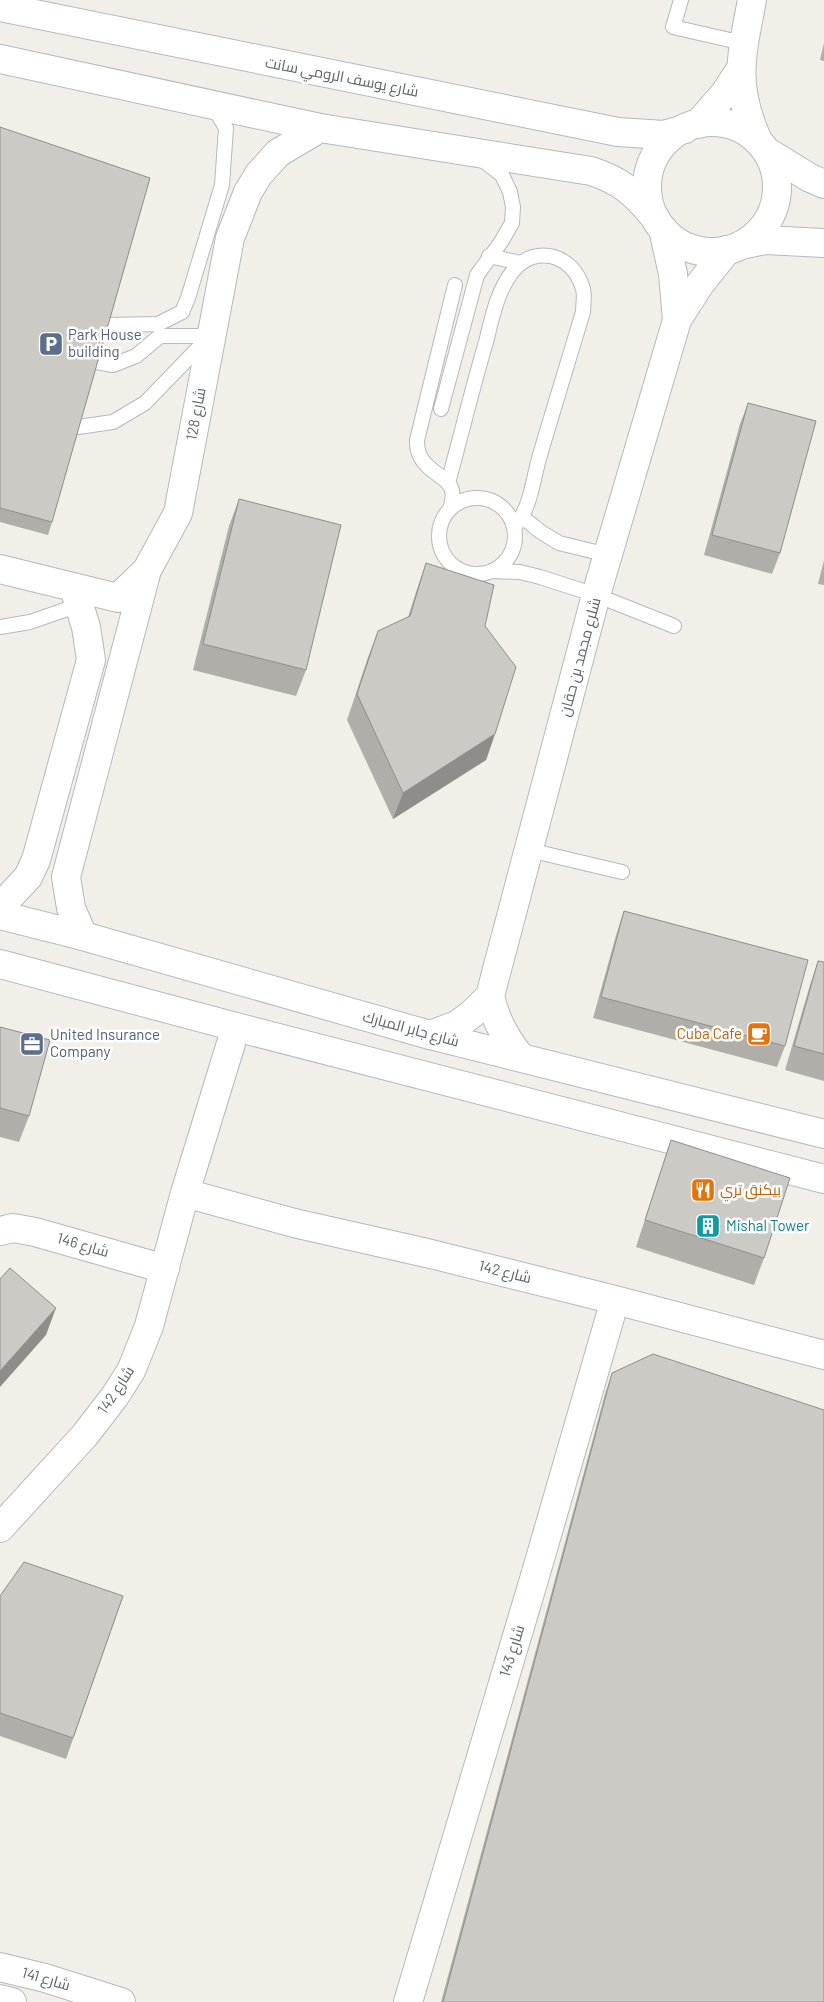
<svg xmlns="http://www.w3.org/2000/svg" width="824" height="2002" font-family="Barlow,Cairo,sans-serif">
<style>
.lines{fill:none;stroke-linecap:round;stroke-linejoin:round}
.service-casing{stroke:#b5b8bc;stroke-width:16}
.minor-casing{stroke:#b5b8bc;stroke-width:30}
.tertiary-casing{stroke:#b5b8bc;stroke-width:30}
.secondary-casing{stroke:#b6babf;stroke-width:30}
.service{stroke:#fff;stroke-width:14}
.minor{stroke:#fff;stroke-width:28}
.tertiary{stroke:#fff;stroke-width:28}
.secondary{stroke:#fff;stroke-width:28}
.wall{fill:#afaea9}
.shaded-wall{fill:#8f8d8a}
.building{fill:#cccac5;stroke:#8f8d8a}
.labels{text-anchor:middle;stroke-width:5;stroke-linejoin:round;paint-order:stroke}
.street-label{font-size:15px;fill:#5f6368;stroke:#fff}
.service-label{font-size:15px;fill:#4e5e75;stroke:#fff;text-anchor:start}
.food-label{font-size:15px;fill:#c56008;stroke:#fff;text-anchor:end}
.culture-label{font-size:15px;fill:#0d838f;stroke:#fff;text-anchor:start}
</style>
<rect width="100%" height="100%" fill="#f1efe8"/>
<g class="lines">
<defs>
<path id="service" d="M681 0 673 27 743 43
M489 256 521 263
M107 325 158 324 182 312 188 298 222 185 226 128 213 106
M96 362 113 365 136 356 160 336H210
M441 409 477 275 501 242 512 223 513 207 510 192 502 175 481 159
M78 427 113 422 145 403 207 339
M448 483C461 436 472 389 486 342 492 318 497 291 513 271 536 243 574 255 583 289 585 296 583 305 583 312 569 359 554 407 540 455 533 478 531 508 515 526
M439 536a38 38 0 1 1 76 0a38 38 0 1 1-76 0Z
M450 509C462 476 431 479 420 456 418 452 417 445 417 440L455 285
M522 517 541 532 559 543 608 555
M493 571 520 572 540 577 596 595 674 626
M0 627 30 622 79 605
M529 850 622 872"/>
<path id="minor" d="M752 0C741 58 733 85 758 141
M698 124 725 93 740 70
M663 229 673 274 677 320
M0 569 118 598 147 570 178 513 230 238 248 192 259 174 278 153 320 128
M0 907 28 877 36 860 91 660 86 627 74 588
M83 936 71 908 66 877 147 570
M490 996 596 595 677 320 700 284 727 250
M430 1035 457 1025 473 1013 490 996C496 1022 505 1036 520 1057
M185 1193 294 1223 431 1254 615 1300 824 1355
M0 1231 13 1228 35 1232 165 1269
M0 1528 85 1435 115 1396 131 1371 149 1326 185 1193 236 1027
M408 2002 535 1576 615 1300"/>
<path id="tertiary" d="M0 7 618 132 664 135 685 129
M0 59 320 128 591 171C622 181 636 194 656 219
M647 187a65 65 0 1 1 130 0a65 65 0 1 1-130 0Z
M766 151 810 178 824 184
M741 245 765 240 824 243
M0 1967 45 1978 121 2002
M0 1999 12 2002"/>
<path id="secondary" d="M0 915 83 936 430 1035 824 1134
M0 964 236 1027 824 1179"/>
</defs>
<use href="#service" class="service-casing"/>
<use href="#minor" class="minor-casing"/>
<use href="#tertiary" class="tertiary-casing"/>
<use href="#secondary" class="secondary-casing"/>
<use href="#service" class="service"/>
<use href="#minor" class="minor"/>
<use href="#tertiary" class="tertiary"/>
<use href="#secondary" class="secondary"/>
</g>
<path class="wall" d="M824 43V61L820 60Z
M0 127 52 522 48 535 0 522Z
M748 403 780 553 772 574 704 555 740 424Z
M239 499 306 670 296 696 193 670 229 526Z
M824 560V585L818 584Z
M426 563 485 626 495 734 486 760 393 819 347 720 368 657 378 631 408 617 417 589Z
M624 911 785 1046 777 1067 593 1018 617 932Z
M818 961 824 962V1081L785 1070 810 985Z
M0 1027 29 1116 19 1142 0 1137Z
M671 1140 764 1258 754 1285 636 1247 662 1167Z
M612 1373 824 2002H441L605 1394Z
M0 1596H123L66 1759 0 1736Z"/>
<path class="shaded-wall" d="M495 734 486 760 393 819 403 793Z
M56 1308 46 1335 0 1387V1371Z"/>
<path class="building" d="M0 127 150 178 52 522 0 508Z
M748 403 816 421 780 553 712 535Z
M239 499 341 525 306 670 203 644Z
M426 563 494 585 485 626 516 667 495 734 403 793 357 694 378 631 410 616Z
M624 911 808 960 785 1046 601 997Z
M818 961 824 962V1054L794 1046Z
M0 1027 50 1040 29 1116 0 1108Z
M671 1140 790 1178 764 1258 645 1220Z
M10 1268 56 1308 0 1371V1279Z
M653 1354 824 1410V2002H443L612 1373Z
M24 1562 123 1596 73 1738 0 1713V1596Z"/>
<defs>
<symbol id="parking-square" viewBox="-11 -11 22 22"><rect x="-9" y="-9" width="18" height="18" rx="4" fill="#5c6f8a" stroke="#fff"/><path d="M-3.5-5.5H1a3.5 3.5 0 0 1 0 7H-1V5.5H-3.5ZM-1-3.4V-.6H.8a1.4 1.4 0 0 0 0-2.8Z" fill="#fff"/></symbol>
<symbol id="cafe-square" viewBox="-11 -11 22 22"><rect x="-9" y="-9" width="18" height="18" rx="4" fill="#e8710a" stroke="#fff"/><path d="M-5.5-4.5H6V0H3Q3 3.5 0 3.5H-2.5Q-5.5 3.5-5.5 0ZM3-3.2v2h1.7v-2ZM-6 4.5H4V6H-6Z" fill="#fff"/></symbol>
<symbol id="office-square" viewBox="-11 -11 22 22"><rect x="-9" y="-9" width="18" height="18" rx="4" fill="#5c6f8a" stroke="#fff"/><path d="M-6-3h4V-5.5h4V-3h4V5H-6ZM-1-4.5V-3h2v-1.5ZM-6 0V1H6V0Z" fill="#fff"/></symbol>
<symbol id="restaurant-square" viewBox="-11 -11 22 22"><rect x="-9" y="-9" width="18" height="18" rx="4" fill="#e8710a" stroke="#fff"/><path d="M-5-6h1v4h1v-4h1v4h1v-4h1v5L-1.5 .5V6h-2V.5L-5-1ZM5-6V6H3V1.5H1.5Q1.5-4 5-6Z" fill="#fff"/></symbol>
<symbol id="building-square" viewBox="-11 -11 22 22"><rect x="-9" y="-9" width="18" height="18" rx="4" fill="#0f9aa8" stroke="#fff"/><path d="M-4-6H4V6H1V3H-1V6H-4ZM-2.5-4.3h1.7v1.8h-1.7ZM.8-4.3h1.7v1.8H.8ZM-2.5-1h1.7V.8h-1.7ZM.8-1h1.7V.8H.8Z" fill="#fff"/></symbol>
</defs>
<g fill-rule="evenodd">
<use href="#parking-square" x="37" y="330" width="28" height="28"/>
<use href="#cafe-square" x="745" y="1020" width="28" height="28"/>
<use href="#office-square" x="18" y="1030" width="28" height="28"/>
<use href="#restaurant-square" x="689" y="1176" width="28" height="28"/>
<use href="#building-square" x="694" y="1212" width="28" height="28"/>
</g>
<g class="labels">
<g class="street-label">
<text transform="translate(342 77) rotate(11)" y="5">شارع يوسف الرومي سانت</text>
<text transform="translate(196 414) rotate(-80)" y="5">شارع 128</text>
<text transform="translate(580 657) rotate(-75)" y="5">شلرع مجمد بن حقان</text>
<text transform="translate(411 1029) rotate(15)" y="5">شارع جابر المبارك</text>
<text transform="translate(83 1245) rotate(16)" y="5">شارع 146</text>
<text transform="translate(505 1272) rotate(14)" y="5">شارع 142</text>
<text transform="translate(116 1390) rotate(-57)" y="5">شارع 142</text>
<text transform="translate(512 1651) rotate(-73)" y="5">شارع 143</text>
<text transform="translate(46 1979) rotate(16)" y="5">شارع 141</text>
</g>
<g class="service-label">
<text x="68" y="340">Park House<tspan x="68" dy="17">building</tspan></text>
<text x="50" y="1040">United Insurance<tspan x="50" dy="17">Company</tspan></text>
</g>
<g class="food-label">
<text x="742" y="1039">Cuba Cafe</text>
<text x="720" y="1195" text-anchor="start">بيكنق تري</text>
</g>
<g class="culture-label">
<text x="726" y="1231">Mishal Tower</text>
</g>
</g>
</svg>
